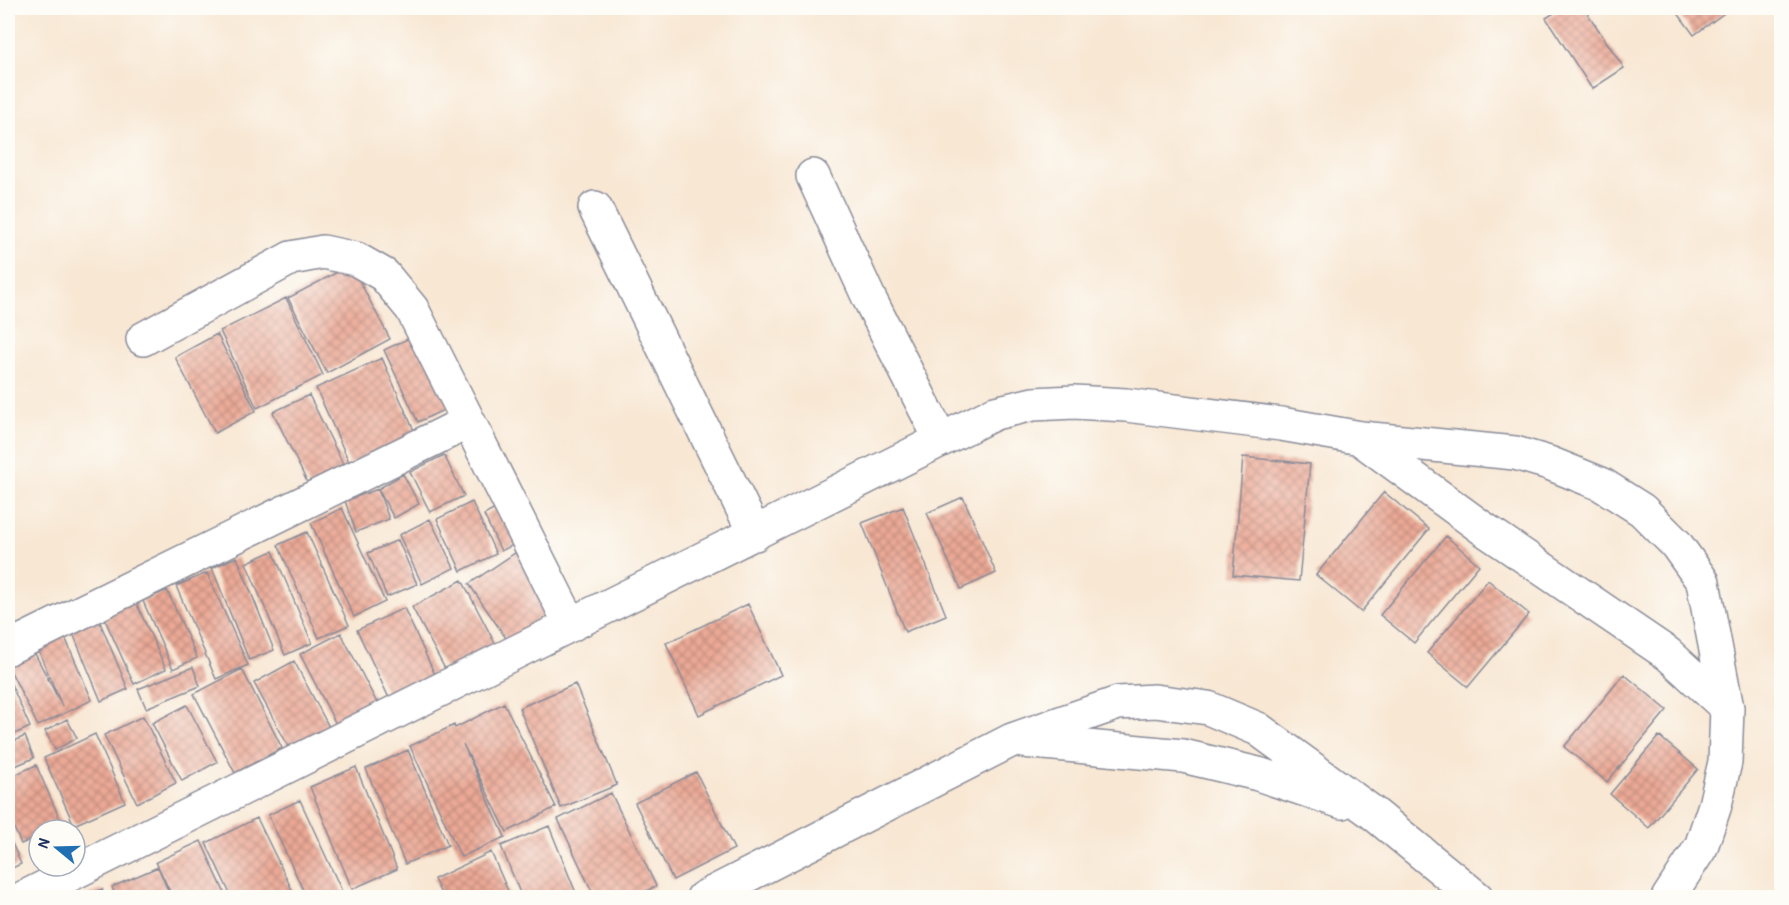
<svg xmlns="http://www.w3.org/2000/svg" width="1789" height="905" font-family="'Patrick Hand',sans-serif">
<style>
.building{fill:url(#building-cross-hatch)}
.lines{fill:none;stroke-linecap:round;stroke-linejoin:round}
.street-casing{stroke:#8a8b98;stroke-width:36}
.street{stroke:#fff;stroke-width:33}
</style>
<defs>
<pattern id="building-cross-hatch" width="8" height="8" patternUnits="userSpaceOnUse" patternTransform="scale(1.5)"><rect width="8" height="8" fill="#eca995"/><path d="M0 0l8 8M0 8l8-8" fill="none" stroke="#be8a7d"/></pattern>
</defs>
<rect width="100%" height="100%" fill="#fdfcf7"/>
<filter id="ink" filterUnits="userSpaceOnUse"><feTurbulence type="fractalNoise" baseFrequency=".0167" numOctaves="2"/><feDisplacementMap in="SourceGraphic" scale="12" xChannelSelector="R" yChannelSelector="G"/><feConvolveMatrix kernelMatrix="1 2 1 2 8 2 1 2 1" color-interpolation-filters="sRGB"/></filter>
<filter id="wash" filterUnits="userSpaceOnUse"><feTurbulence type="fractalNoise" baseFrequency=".008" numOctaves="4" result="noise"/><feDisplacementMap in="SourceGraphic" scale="24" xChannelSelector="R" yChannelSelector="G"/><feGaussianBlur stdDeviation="1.35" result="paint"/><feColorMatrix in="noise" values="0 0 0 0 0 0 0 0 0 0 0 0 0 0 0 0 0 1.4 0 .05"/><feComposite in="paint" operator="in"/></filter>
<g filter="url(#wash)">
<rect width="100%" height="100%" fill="#f8e7d3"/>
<g id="blocks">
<path class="building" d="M1562 8H1584L1624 68 1592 89 1546 18Z
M1674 8H1731L1694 35Z
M351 265 390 339 327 373 288 298Z
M286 298 323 375 257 408 220 331Z
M217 334 256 411 215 433 175 357Z
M418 334 452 406 418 422 384 350Z
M382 358 416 435 350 464 316 388Z
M309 395 346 470 310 488 273 412Z
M444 455 464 496 430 512 410 472Z
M1243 457 1310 464 1299 581 1233 575Z
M403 474 419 504 394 518 378 489 389 519 356 532 345 501 378 489Z
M1384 492 1429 529 1361 612 1316 575Z
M963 497 996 573 961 589 927 513Z
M472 502 496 554 461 571 437 519Z
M506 503 523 540 501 551 484 515Z
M903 507 946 615 905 632 862 523Z
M342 508 385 602 354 617 311 523Z
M430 519 454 568 422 584 399 535Z
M307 532 349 625 319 638 278 545Z
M1446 536 1479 565 1414 643 1380 615Z
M398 540 417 584 387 597 368 553Z
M521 549 562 609 510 644 469 584Z
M273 551 312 643 285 655 246 563Z
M237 557 274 650 249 660 212 568Z
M207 573 248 665 216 679 176 586Z
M462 580 501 655 452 682 412 607Z
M1488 580 1529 614 1468 687 1427 653Z
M167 590 197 658 173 669 143 601Z
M134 598 166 669 134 684 102 613Z
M748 604 781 675 699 715 666 643Z
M94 608 128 689 101 701 67 619Z
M404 608 436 677 390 700 357 630Z
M341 633 381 711 340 732 300 654Z
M64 635 92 700 38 726 8 666V661L32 648 62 706 37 647Z
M294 661 330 729 291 751 254 683Z
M193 667 200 686 146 708 138 689Z
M242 669 282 748 235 773 194 694Z
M1624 674 1667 710 1607 782 1564 747Z
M8 677 30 727 8 737Z
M575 684 617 785 561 808 519 708Z
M504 703 556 807 507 832 463 744 505 837 461 857 410 746 454 725 455 728Z
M187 705 217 762 182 781 152 723Z
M143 716 176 783 137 803 104 735Z
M67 719 77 738 55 750 45 731Z
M95 734 125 802 74 825 44 758Z
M25 736 34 758 8 769V744Z
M1659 736 1698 769 1649 828 1610 794Z
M408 750 448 845 405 864 366 769Z
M36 765 63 826 53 830H39V836L21 844 8 814V778Z
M356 767 397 869 352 889 310 787Z
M696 772 734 849 673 880 635 803Z
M611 793 656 886 633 898H595L558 819Z
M300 800 345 898H307L268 815Z
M257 818 296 898H232L206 843Z
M549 826 578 898H522L501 846Z
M8 834 21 864 8 870Z
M201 841 227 898H173L156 862Z
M491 852 511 898H443L434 879Z
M158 867 171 898H116L112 887Z
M102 889 106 898H83V897Z"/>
</g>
</g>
<g filter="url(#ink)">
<use href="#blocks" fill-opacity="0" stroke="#8a8b98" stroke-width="1.5"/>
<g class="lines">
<defs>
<path id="street" d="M813 176 869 298 941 440
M595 208 755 534
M143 339 291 258 323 252 356 259 384 275 412 309 571 625
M1362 440 1481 527 1668 654 1727 708
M8 648 468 422
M1023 741 1183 756 1258 774 1342 802
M23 898 995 413 1033 404 1074 402 1126 405 1281 424 1361 438 1515 453 1549 463 1601 484 1642 510 1676 544 1703 582 1727 708 1725 762 1715 805 1701 847 1668 898
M703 898 1012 740 1118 703 1155 701 1208 708 1258 729 1373 813 1477 898"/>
</defs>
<use href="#street" class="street-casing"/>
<use href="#street" class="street"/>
</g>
</g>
<rect width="1789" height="905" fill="none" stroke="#fdfcf7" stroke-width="30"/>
<g transform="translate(57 848) rotate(289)"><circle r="28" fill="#fdfcf7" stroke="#a3aaba" stroke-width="1.5"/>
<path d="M0-4.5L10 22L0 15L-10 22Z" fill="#1f6fb2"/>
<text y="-9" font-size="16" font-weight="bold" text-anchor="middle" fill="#1b2f5e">N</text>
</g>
</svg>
